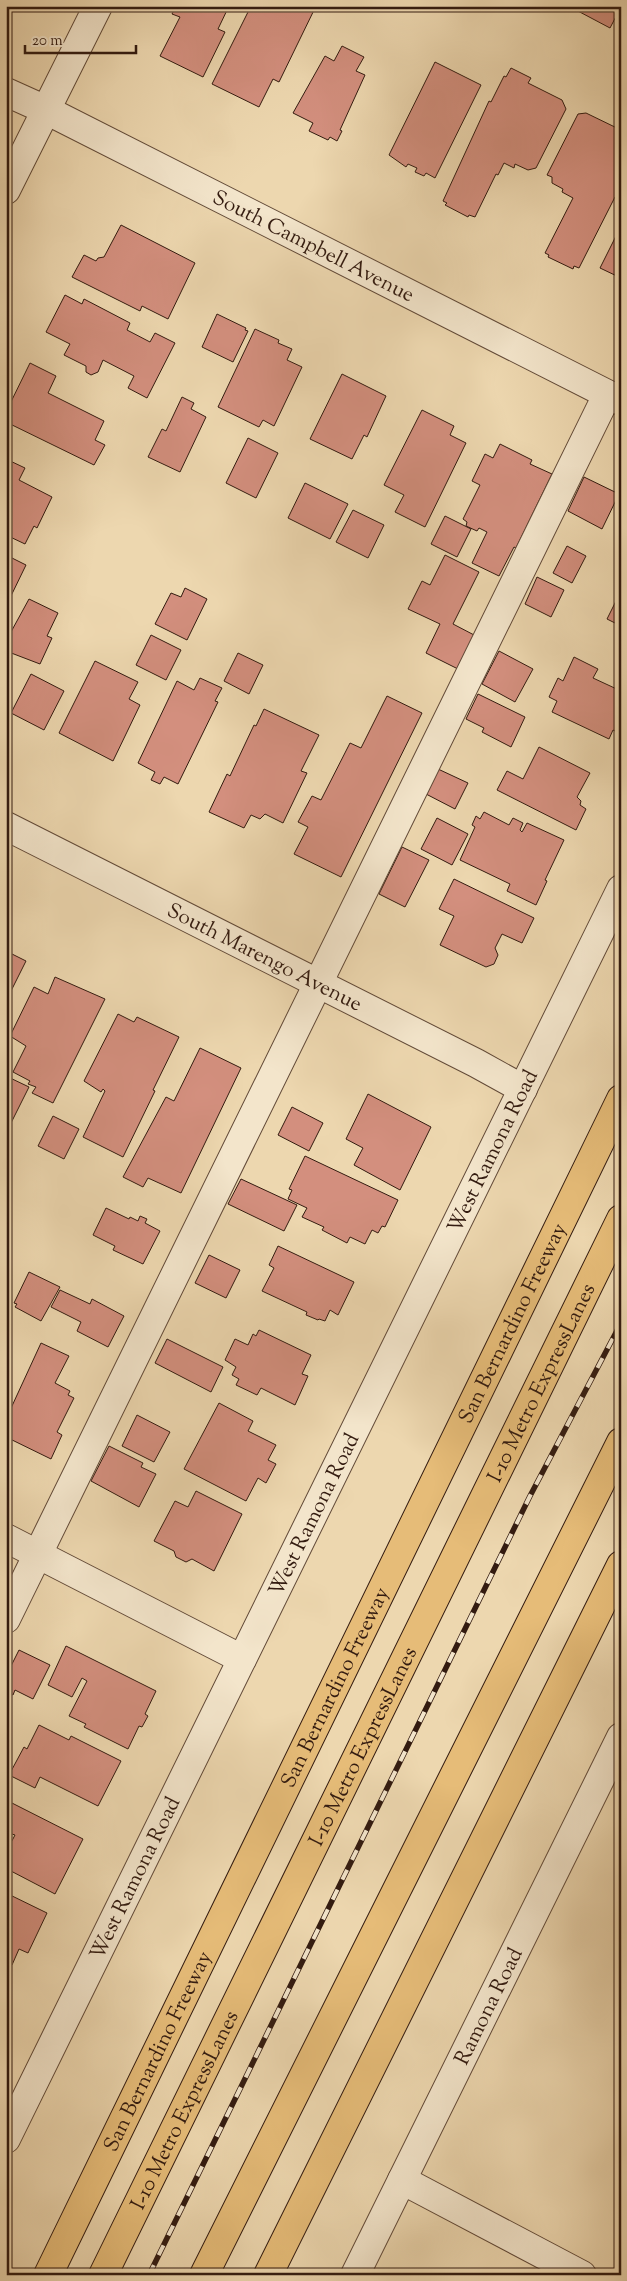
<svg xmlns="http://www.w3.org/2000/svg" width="627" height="2281" font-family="'Sorts Mill Goudy',serif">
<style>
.building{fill:#d38f7e;stroke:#331b10}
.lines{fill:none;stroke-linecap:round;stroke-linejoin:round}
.minor-casing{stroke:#624a38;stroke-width:30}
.highway-casing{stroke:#331b10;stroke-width:30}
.minor{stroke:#f3e5cb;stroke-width:28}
.highway{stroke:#e6bc78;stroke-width:28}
.rail-casing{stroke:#331b10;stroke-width:5.5}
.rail{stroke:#f3e5cb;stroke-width:4;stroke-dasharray:11;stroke-linecap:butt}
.labels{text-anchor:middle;stroke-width:5;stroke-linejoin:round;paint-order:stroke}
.street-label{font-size:21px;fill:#331b10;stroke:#f3e5cb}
</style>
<rect width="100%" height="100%" fill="#edd7af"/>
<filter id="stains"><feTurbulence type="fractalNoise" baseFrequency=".004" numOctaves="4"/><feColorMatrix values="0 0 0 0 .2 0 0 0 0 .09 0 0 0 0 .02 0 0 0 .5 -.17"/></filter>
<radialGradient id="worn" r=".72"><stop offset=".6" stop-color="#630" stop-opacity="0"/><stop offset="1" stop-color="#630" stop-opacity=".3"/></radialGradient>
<path class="building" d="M176 6H229L218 29 225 32 203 77 160 56 180 17 172 14Z
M251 6H316L279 82 273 79 259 107 212 84Z
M579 6H621V7L610 28 576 10Z
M342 46 364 57 356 71 365 75 340 130 342 131 337 141 330 137 328 140 309 131 313 123 293 113 325 56 334 61Z
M435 62 481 85 435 178 426 173 424 176 415 172 417 168 408 164 406 167 389 155Z
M511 68 531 78 528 83 562 100 566 109 536 168 528 170 515 164 514 168 504 163 498 175 496 174 475 217 469 215 468 217 445 205 447 203 443 201 489 101 491 102 504 76 506 77Z
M586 113 621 130V190L617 198 615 197 579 268 574 266 573 269 548 257 549 255 545 253 573 198 562 192 563 189 552 183V177L547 175 578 114Z
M121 225 195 263 168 319 142 306 140 311 72 277 84 255 96 261 98 258 104 257Z
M621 226V278L600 268Z
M65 295 82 304 84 299 130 323 127 330 150 342 155 333 175 343 147 398 128 388 134 376 103 360 98 372 91 375 86 372V366L64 355 70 344 46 332Z
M217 314 246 328 245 330 248 331 233 362 202 347Z
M255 329 279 340 278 343 292 349 287 360 302 367 274 426 263 420 259 427 218 407Z
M30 363 56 376 48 393 104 421 95 440 105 445 94 465 6 422V412Z
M342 374 386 396 367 437 364 435 352 459 310 439Z
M182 397 194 403 191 409 206 417 180 472 148 457 162 429 166 431Z
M422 410 454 426 450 435 466 443 425 527 395 512 404 495 384 485Z
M248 438 278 453 256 498 226 483Z
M500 444 532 460 530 464 552 474 516 548 514 547 499 576 472 563 487 532 479 528 477 531 466 526 467 522 463 519 480 485 472 481 485 454 493 458Z
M6 459 25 468 19 480 52 497 37 528 34 526 25 544 6 535Z
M584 477 619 494 602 529 568 511Z
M305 483 348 504 330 539 288 518Z
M353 510 384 525 368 558 336 542Z
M445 516 471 529 457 557 431 544Z
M567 546 586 556 572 583 553 573Z
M6 555 26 565 9 600H6Z
M445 555 479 572 453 624 476 636 460 670 426 653 440 624 408 609 422 581 430 585Z
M537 577 564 590 551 617 525 604Z
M185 588 207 599 187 640 155 624 171 593 181 597Z
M621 591V626L607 619Z
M29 599 58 613 47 636 52 638 40 664 6 651V641Z
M151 635 181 650 166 680 136 665Z
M499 651 533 669 515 702 482 684Z
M238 653 263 665 249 694 224 681Z
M574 657 598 669 593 678 621 691V734L613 730 609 739 552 712 557 701 549 697 558 678 563 681Z
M95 661 138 682 129 699 140 705 113 761 59 733Z
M31 674 64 691 44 730 11 713Z
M200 678 222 688 215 701 218 702 178 784 164 777 160 784 151 780 155 772 138 763 177 681 194 690Z
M478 694 525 717 511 747 482 732 484 728 466 719Z
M387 696 422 713 341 877 294 854 308 827 298 822 312 796 321 800 350 743 361 748Z
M264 709 319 735 301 771 307 773 283 823 265 814 260 819 251 815 244 828 209 812 227 774 230 776 254 725 256 726Z
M539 747 590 773 577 797 581 801 580 805 586 809 576 830 497 790 507 771 523 779Z
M438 769 468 783 455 809 426 794Z
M484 812 509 825 513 818 523 823 520 830 522 832 527 823 564 840 545 880 547 881 536 905 507 891 510 884 460 860 475 827 472 825 476 816 480 819Z
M437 818 468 834 452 865 421 849Z
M402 847 429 860 405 907 379 894Z
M454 879 534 918 522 943 502 934 495 948 498 955 494 964 486 967 440 945 454 916 439 909Z
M6 951 26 961 6 1001Z
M55 977 105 999 53 1103 32 1093 36 1087 28 1084 30 1081 13 1072 26 1046 10 1036 34 987 48 994Z
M118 1014 134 1022 137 1017 179 1037 153 1090 155 1091 123 1157 83 1137 105 1091 103 1089 101 1092 84 1081Z
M200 1048 241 1068 181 1193 148 1178 143 1187 123 1177 166 1097 174 1101Z
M6 1076 29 1087 9 1127 6 1126Z
M368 1094 431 1127 400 1190 354 1165 363 1148 346 1139Z
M292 1107 323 1123 309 1151 278 1135Z
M53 1116 79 1129 64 1159 38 1146Z
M305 1156 398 1200 385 1227 382 1226 378 1233 372 1230 365 1244 350 1237 347 1243 322 1230 324 1227 302 1217 307 1208 288 1199 292 1190 289 1189Z
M241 1179 297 1205 284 1231 228 1204Z
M106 1208 129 1219 130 1217 138 1221 140 1216 147 1219 145 1223 160 1231 143 1264 113 1250 115 1246 93 1235Z
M278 1246 354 1282 338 1315 330 1310 325 1321 319 1319 318 1320 306 1315 307 1312 262 1291 274 1268 269 1265Z
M209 1255 240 1270 226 1298 195 1283Z
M29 1272 60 1287 41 1321 15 1307 17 1304 14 1303Z
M60 1290 90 1304 92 1299 124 1316 108 1347 77 1331 81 1322 51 1307Z
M259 1330 311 1355 302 1374 308 1376 295 1405 261 1388 257 1395 236 1385 239 1379 232 1375 236 1367 225 1360 235 1339 248 1345 253 1334 256 1336Z
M167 1339 223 1367 211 1392 155 1363Z
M41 1343 69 1356 55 1383 70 1391 68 1395 74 1398 57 1432 62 1435 51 1459 6 1437V1419Z
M219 1403 253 1421 248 1431 276 1445 268 1460 276 1464 266 1483 258 1478 246 1501 184 1469Z
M137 1415 170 1432 154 1462 122 1446Z
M109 1446 143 1463 141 1467 156 1474 139 1507 91 1481Z
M196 1491 242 1514 214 1571 192 1559 186 1562 176 1557 174 1551 154 1541 175 1501 188 1507Z
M66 1646 156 1691 145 1714 148 1716 142 1727 139 1726 128 1749 84 1727 86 1724 69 1716 87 1681 82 1678 72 1697 48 1685Z
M19 1650 50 1665 33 1699 15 1690 13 1695 6 1692V1676Z
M39 1725 69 1740 71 1736 121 1761 98 1806 40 1777 35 1788 9 1775 24 1747 27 1749Z
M6 1800 83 1839 55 1894 9 1870 6 1876V1852L15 1835 9 1833 6 1836Z
M6 1893 47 1913 28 1953 19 1949 12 1965 6 1962Z"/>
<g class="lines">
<defs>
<g id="minor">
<path id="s1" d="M6 92 46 110 621 401"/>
<path d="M6 190 98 6"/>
<path id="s2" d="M6 826 476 1063 523 1089"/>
<path d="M6 1538 242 1659"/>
<path d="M6 1619 607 395"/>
<path id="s3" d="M6 2139 621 889"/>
<path d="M402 2180 582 2275"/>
<path id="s4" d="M355 2275 621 1737"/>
</g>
<g id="highway">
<path id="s5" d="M48 2275 621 1099"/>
<path id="s6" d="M103 2275 621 1219"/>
<path d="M204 2275 621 1442"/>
<path d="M268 2275 621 1565"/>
</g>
</defs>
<use href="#minor" class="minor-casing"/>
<use href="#highway" class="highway-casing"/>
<use href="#minor" class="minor"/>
<use href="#highway" class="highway"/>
<defs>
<path id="rail" d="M149 2275 530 1496 621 1323"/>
</defs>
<use href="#rail" class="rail-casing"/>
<use href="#rail" class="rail"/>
</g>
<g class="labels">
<g class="street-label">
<text dy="7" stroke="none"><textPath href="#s1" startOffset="344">South Campbell Avenue</textPath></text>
<text dy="7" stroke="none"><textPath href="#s2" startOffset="290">South Marengo Avenue</textPath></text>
<text dy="7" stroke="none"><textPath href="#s3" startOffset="1101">West Ramona Road</textPath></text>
<text dy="7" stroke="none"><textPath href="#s5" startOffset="1059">San Bernardino Freeway</textPath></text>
<text dy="7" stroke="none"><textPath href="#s6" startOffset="994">I-10 Metro ExpressLanes</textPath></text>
<text dy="7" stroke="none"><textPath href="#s3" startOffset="696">West Ramona Road</textPath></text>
<text dy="7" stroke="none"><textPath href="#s5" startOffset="654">San Bernardino Freeway</textPath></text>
<text dy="7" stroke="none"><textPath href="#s6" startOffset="589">I-10 Metro ExpressLanes</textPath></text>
<text dy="7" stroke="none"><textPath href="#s3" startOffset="291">West Ramona Road</textPath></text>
<text dy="7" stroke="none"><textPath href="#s4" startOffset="300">Ramona Road</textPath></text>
<text dy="7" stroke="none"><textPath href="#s5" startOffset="249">San Bernardino Freeway</textPath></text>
<text dy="7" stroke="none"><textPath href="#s6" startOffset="184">I-10 Metro ExpressLanes</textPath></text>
</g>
</g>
<rect width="627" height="2281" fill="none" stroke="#edd7af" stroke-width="25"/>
<rect x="8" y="8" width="612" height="2266" fill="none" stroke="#331b10" stroke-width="2.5"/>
<rect x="12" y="12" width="602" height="2256" fill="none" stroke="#331b10"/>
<path d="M25 45v8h111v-8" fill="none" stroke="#331b10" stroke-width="2.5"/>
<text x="32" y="45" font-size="15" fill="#331b10" stroke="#f3e5cb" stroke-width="4" paint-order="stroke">20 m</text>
<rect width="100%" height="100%" filter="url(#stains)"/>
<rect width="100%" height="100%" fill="url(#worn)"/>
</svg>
